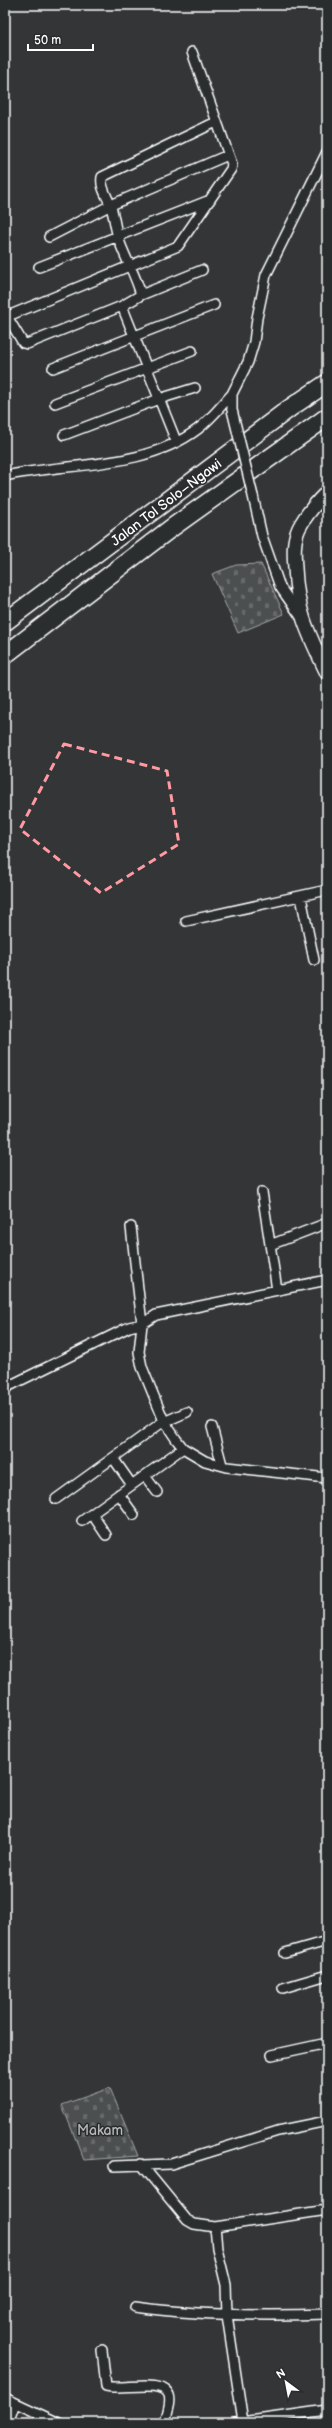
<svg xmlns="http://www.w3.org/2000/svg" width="332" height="2428" font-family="'Balsamiq Sans',sans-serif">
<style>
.cemetery{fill:url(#cemetery-stones);stroke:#a6a7a8}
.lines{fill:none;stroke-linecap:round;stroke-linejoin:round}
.street-casing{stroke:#fff;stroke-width:12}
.secondary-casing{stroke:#fff;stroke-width:16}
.highway-casing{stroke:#fff;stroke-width:20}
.street{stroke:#2a2d2e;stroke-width:9}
.secondary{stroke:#2a2d2e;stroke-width:13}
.highway{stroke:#2a2d2e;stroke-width:17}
.street-bridge-casing{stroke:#fff;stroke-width:12;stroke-linecap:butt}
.street-bridge{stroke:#2a2d2e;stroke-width:9}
.marked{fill:none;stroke:#ff9aa2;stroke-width:3;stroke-dasharray:8 5;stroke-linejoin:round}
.labels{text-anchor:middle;stroke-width:3;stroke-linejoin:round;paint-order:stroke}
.street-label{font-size:14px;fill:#fff;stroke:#2a2d2e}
.park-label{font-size:14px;fill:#b7b9b9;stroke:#2a2d2e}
</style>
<defs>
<pattern id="cemetery-stones" width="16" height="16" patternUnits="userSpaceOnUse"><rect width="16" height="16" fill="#4c4f50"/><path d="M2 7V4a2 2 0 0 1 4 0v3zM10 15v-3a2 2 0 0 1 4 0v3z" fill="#67696a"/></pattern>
</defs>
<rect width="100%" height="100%" fill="#333536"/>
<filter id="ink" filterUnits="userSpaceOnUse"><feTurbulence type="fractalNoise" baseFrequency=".025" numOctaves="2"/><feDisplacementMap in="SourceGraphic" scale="8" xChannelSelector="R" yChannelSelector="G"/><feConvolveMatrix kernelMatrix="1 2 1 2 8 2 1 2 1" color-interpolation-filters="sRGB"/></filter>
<g filter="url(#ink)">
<path class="cemetery" d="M261 564 284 614 238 633 212 574 236 565Z
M110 2088 138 2156 84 2160 62 2105Z"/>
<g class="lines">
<defs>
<path id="street" d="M192 52 232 164 231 169 178 246 8 316V318L23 343 27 344 122 306 141 295C136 275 124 257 118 237 115 227 114 216 111 207 108 197 100 188 102 177L216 122
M49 237 111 205 228 155
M39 267 210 200
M141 295 202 270
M122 306 176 441
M53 368 214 305
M232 394 248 362 254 342 257 318 266 275 327 152
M55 403 192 351
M64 435 159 399 195 388
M5 476C68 462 144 470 198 429 211 419 221 406 232 394V410
M253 496 262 536 280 587 301 617
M301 897 314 960
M186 921 327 890
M262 1192 277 1290
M131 1227 142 1324 139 1352 142 1367 164 1421 176 1439 183 1448 205 1461 227 1467 327 1478
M270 1245 327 1223
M5 1388 129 1327 142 1324 156 1315 327 1280
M164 1422 187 1412
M212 1427 222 1465
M113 1458 132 1485
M145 1476 157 1492
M119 1494 134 1515
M56 1499 164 1421
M92 1514 106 1535
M82 1521 183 1448
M285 1953 327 1941
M283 1988 327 1975
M272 2055 327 2043
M141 2164 187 2220 194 2224 215 2227 217 2248 226 2285 227 2315 243 2422
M114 2166 171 2164 278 2131 327 2121
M215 2227 327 2210
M135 2307C198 2316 263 2316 327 2314
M102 2350 106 2386C120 2391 163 2378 169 2395 172 2403 166 2415 165 2423
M5 2398 59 2423
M8 2423 15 2403
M235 2423 327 2410"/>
<path id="secondary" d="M327 492C316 503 306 514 299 528 293 541 294 554 295 568 297 612 308 633 327 673"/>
<path id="highway" d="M5 622 290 408 327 383
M5 655 170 529 327 417"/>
</defs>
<use href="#street" class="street-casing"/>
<use href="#secondary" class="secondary-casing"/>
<use href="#highway" class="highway-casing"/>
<use href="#street" class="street"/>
<use href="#secondary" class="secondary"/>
<use href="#highway" class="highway"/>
<defs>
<path id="street-bridge" d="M232 410 253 496"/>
</defs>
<use href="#street-bridge" class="street-bridge-casing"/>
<use href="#street-bridge" class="street-bridge"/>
</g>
</g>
<path class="marked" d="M64 744 167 771 179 844 101 893 20 829Z"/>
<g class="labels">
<g class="street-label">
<text transform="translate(166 502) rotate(-37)" y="5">Jalan Tol Solo–Ngawi</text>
</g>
<g class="park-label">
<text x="100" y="2135">Makam</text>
</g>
</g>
<rect width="332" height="2428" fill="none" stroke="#2a2d2e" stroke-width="20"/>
<rect x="10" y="10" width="312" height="2408" fill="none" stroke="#fff" stroke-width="1.5" filter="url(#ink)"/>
<g transform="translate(286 2382) rotate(328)" stroke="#2a2d2e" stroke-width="3" paint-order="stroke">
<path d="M0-3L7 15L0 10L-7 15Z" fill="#ffffff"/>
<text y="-6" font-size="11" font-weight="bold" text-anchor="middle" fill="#ffffff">N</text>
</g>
<path d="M28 44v6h65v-6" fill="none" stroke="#ffffff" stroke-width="2"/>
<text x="34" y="44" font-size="12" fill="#ffffff" stroke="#2a2d2e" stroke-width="3" paint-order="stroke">50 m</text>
</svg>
